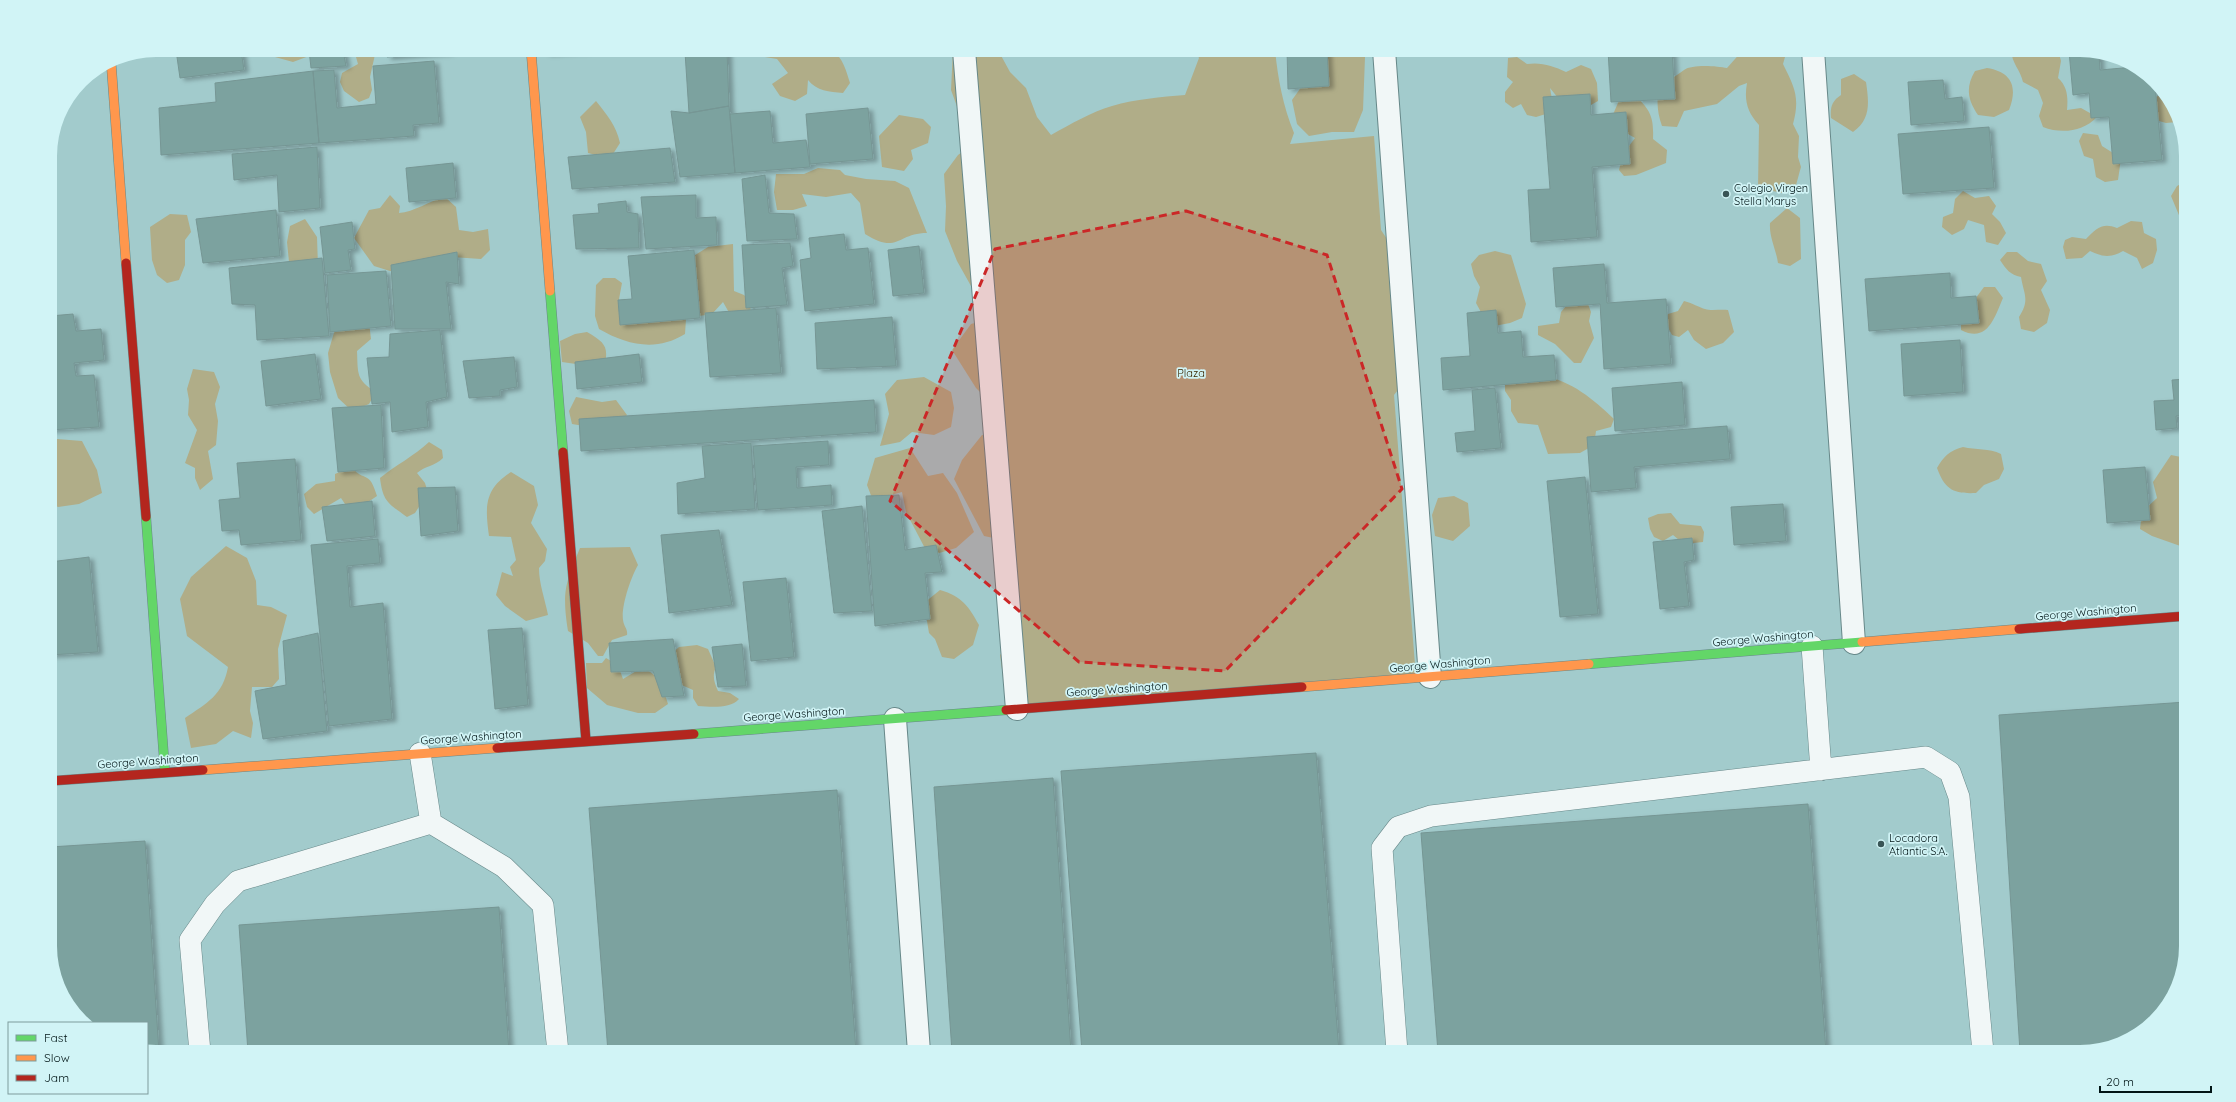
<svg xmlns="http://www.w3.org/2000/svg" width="2236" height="1102" font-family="Quicksand,sans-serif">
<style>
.green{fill:#b0ad88}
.building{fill:#7ca29f;stroke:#769694;filter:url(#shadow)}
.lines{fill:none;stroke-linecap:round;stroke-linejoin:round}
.lane-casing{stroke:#678889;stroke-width:22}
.street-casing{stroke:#678889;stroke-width:24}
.fast-casing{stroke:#678889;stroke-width:10}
.slow-casing{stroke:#678889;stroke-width:10}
.jam-casing{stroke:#678889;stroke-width:10}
.lane{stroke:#f1f7f7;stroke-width:21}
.street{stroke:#f1f7f7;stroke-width:22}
.fast{stroke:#63d668;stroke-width:9}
.slow{stroke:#ff974d;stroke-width:9}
.jam{stroke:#b3261e;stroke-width:9}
.marked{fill:#cb2727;fill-opacity:0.2;stroke:#cb2727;stroke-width:3;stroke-dasharray:8 5;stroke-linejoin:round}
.poi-dot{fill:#395556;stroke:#d1f4f6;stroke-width:1.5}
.labels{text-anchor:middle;stroke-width:3.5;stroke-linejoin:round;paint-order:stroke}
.poi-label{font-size:11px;fill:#011516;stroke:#d1f4f6;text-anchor:start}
.park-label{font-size:11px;fill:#3b2700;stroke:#d1f4f6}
.street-label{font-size:11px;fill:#011516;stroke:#d1f4f6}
</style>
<defs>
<filter id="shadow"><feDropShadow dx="4.5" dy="2.5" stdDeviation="2" flood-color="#0004"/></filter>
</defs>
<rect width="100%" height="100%" fill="#a2cbcc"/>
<path class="green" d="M273 50H311L309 56 293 62 275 57Z
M354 50H376L370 77 372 90 369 98 359 102 344 91 340 82 342 73 358 64Z
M759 50H832C843 58 846 70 850 83L843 93C829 92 817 91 808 80L807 94 795 101 780 96 772 84 788 73 777 59 759 56Z
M953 50H998L1010 72 1026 88 1037 117 1051 135C1071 124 1091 112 1112 106 1136 99 1161 97 1185 95L1199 58 1195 50H1275C1278 79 1283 106 1294 133L1290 144 1374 136 1381 230 1387 239 1401 386 1394 395 1416 678 1017 709 1015 682 1003 677 1000 655 1012 641C994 599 992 585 1003 540L984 536 954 479 962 460 982 435 995 437 993 405 976 388 952 350 971 324 986 320 984 296 971 286 957 261 945 231 946 206 944 174 958 155 981 138 959 112 951 90Z
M1318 50H1359L1365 57 1363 110 1354 132H1332L1309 136 1297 124 1292 100 1307 79Z
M1743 50H1787L1783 64C1795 88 1800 98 1793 124L1799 136 1798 157 1801 167 1796 185 1782 193 1758 188 1759 125C1747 112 1744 100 1747 83L1739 86 1717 104 1684 111 1677 127 1662 126C1657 112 1656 99 1660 84 1672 79 1674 77 1684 70 1692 64 1717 66 1727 68Z
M2011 50H2058L2061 61 2058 78C2068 87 2068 98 2067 110L2081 108 2097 117C2083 132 2061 134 2043 127L2039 116 2043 103 2038 90 2023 82C2020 69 2012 64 2011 50Z
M1517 57 1527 64C1542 62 1553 66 1566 72L1581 65 1591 69 1597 83 1598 101 1582 110 1562 103 1550 88 1553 105 1549 113 1536 117 1527 115 1521 104 1513 108 1505 102V92L1513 82 1507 77 1508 58Z
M1987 68C2012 72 2018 87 2009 110L1994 117 1978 115C1968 100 1965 88 1975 71Z
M1854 74 1866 82C1869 103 1871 119 1853 132L1831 118C1830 107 1832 101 1841 95V79Z
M1634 94C1650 110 1654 116 1653 139L1667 150 1666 163 1636 175 1624 176 1619 170 1623 154 1635 138 1619 129 1611 119 1621 96Z
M2165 94 2168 97 2177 122 2166 123 2152 119V98Z
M596 101C607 115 616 125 620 143L613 154 600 156 588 153 586 132 580 117Z
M899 115 923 119 931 127 928 143 911 150 913 159 904 171 882 167 879 136Z
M2083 133 2098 135 2102 146 2121 158 2118 180 2105 182 2096 177 2093 159 2084 156 2079 141Z
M818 168 840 170 845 175 866 179 895 181 909 188 927 233C897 233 898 255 865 234L860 203 851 193 826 197 802 194 807 206 793 210H777L774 192 776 174H804Z
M2186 181V220H2181L2171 196 2177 186Z
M1963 191 1975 198 1989 196 1996 206 1992 214 2000 222 2006 233 1998 245 1986 242 1984 225 1968 220 1964 229 1952 235 1942 227 1943 217 1953 213 1955 199Z
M390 195 400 206 399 213C414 212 429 201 445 197L456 207 459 230 473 232 488 229 490 250 481 259 452 257 414 273 390 271 374 266 354 238 369 210 380 208Z
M1787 208 1800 218 1801 259 1790 266 1778 263C1776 249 1769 237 1770 223Z
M170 214 187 215 191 232 185 240V265L179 280 167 283 157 275 152 260 150 227Z
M305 219 317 237 318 266 289 262 287 242 290 226Z
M2131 221 2142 222 2144 233 2156 239 2157 250 2153 263 2142 269 2137 258 2123 251C2111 258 2102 257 2090 251L2082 258 2066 259 2063 247 2065 240 2072 237 2086 239C2096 229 2102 222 2117 228Z
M733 244 734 291 744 295 750 301 751 319 731 316 723 302 712 314 699 316V301L692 257 708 247Z
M1495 251 1511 255 1526 304 1522 318 1510 323 1494 326 1482 314 1476 303 1480 287 1474 276 1471 264 1479 255Z
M2007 252H2017L2028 261 2041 264 2047 281 2041 290 2050 310 2047 323 2034 332 2021 329 2019 317C2030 300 2024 295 2021 277 2010 275 2006 269 2000 260Z
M603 278H615L622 283 619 299 623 314 674 316 686 319 685 334C656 352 627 345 599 329L595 316 596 285Z
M1984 287H1995L2003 298C1995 316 1988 344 1961 330V318Z
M1585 296 1591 312 1589 321 1594 338 1581 363H1574L1555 344 1538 335V326L1559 323 1561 312 1573 298Z
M1684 301C1693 303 1700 308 1705 309 1711 311 1721 309 1728 310L1734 332 1723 343 1706 349 1694 340 1688 330 1679 337 1672 335 1664 320 1668 314 1678 311Z
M338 319 369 322 371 339 357 351C358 374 356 380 376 392L369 404 352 411 338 398 330 372 328 353Z
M587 332C606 343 609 347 604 368L562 362 560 341 575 334Z
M193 369 214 372 220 387 215 404 218 421 216 445 208 451 213 479 200 490 195 478V468L185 463 197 430 188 415 189 400 187 389Z
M1505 376C1517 376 1531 374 1543 376 1572 381 1593 399 1614 419L1611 427 1596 431 1594 445 1580 453 1548 454 1538 425 1518 423 1511 411V400L1505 391Z
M924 377 951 392 954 408 951 427 934 435 912 432 900 442 880 446 889 414 885 394 897 380Z
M576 397 602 402 616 400 627 415 620 423 596 428 572 424 569 411Z
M57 439 82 441 97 470 102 493 79 504 58 507 50 502V441Z
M429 442 442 450 443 458C435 466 425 466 417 473L425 483 428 493 415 513 407 517C388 503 383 502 380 478 396 465 414 456 429 442Z
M1963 447C1976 450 1989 448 2001 454L2004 469 1999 479 1984 485 1976 493C1954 494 1945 490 1937 468 1944 456 1949 451 1963 447Z
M910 448 928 476 943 473 957 493 974 532 956 548 929 556 906 512 902 492 880 498H872L867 485 875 458Z
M2171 455 2186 458V548L2152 536 2140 529 2142 512 2157 498 2153 482Z
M351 467C365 483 369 469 377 496L362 506 347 507 341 498 314 514 307 507 304 494 316 484 335 481V474Z
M511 472 534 486 538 505 531 523 547 549 545 561 539 568C539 584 545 599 548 615L526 621 505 606 496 595 502 572 513 576 510 567 516 560 511 537 489 536C485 507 484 489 511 472Z
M1454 496 1468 503 1470 526 1453 541 1435 536 1432 515 1438 498Z
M1671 513 1680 524 1701 526 1704 532 1703 542 1684 544 1673 535 1663 541 1654 537 1650 529 1648 518 1658 514Z
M226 546 247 558 256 581 257 605 271 607 287 615 278 649 279 679 272 687H252L250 711 253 723 251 738 233 731 216 744 191 748 185 718C207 703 223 695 228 667L187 636 180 599 191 577Z
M630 547 638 565C631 577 621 606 623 620 624 627 628 629 627 635L612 640 603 656H598L588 643 568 631C562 592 565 584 580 548Z
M940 590C962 596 969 607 979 625L973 645 954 659 942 657 935 639 929 633 924 603Z
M697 645 708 649 716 667C712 676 714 682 718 691L730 693 739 699C730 709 711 707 698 706L693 698V690L677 683 670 655 679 647Z
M606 658 618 665 623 679 643 667 660 679 668 704 655 713H638L607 705 587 688 586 663H602Z"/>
<path class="building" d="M176 50H241L244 70 180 78Z
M309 50H343L346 66 311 68Z
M387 50H449V52L387 57Z
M546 50H586L546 53Z
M698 50H727L729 106 689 113 685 52Z
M1287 50H1327L1329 86 1288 89Z
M1608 50H1672L1675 99 1611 102Z
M2081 50 2099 54 2100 70 2134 67 2155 85 2162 160 2113 164 2109 117 2091 118 2089 93 2073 95 2069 51Z
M434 61 439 123 413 125 414 136 319 143 313 71 334 70 337 108 376 104 373 66Z
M313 71 319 143 161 155 159 108 216 102 215 83Z
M1943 80 1945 99 1962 97 1964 121 1911 125 1908 82Z
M1590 94 1591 115 1626 112 1630 164 1592 167 1597 237 1531 242 1528 190 1550 189 1543 97Z
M729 106 735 173 680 177 671 111 689 113Z
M868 108 873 159 810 164 806 114Z
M770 111 773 143 806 140 810 167 735 173 730 114Z
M1989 127 1994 188 1903 194 1898 134Z
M317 147 320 208 279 212 277 175 234 180 232 154Z
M670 148 675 182 572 189 568 157Z
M453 163 456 198 409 202 406 168Z
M765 175 769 213 794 214 797 239 747 241 742 179Z
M696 195V218L716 217 717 245 646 249 641 197Z
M626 201 627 212 638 214 639 248 576 249 573 215 599 213 598 204Z
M276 210 280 256 203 263 196 219Z
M352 222 355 249 348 250 351 270 325 273 320 227Z
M844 234 846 250 868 248 874 304 805 311 800 260 811 258 809 238Z
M790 243 793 266 782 268 787 305 746 308 742 245Z
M919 246 924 293 893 296 888 250Z
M694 250 700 318 620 325 618 300 632 299 628 256Z
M457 252 459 284 446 282 451 329H395L391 265Z
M322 258 329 336 257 340 255 305 232 304 229 268Z
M1604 264 1607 303 1666 299 1671 364 1604 369 1600 304 1556 307 1553 268Z
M386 271 391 326 330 332 327 275Z
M1950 273 1951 298 1976 296 1979 323 1869 331 1865 279Z
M776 308 781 373 710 377 705 313Z
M1496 310 1498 333 1521 331 1523 357 1554 355 1556 380 1443 390 1441 358 1470 356 1467 313Z
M73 314 76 331 101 329 104 360 74 363 76 376 94 375 99 427 50 430V316Z
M892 317 896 366 817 369 815 323Z
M440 330 447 397 426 402 428 427 392 432 390 402 372 404 367 358 389 357 390 334Z
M1960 340 1963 392 1904 396 1901 344Z
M315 354 321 399 266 406 261 361Z
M639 354 642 382 577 389 575 362Z
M514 357 517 387 500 390V396L469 398 463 361Z
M2186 379V415L2176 416 2177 428 2156 430 2154 401 2174 400 2172 380Z
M1682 382 1685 425 1615 431 1612 388Z
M1495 388 1501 448 1457 452 1455 433 1475 431 1472 390Z
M874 400 876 432 581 451 579 419Z
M381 405 384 468 338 472 332 408Z
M1727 426 1730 459 1634 467 1636 488 1591 492 1587 437Z
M828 441 829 465 796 467 797 488 831 485 832 505 758 510 753 446Z
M751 443 755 509 678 514 677 483 705 478 702 446Z
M295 459 301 540 241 545 239 530 222 531 219 500 240 498 237 463Z
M2145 467 2150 520 2107 523 2103 470Z
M1585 477 1598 614 1560 617 1547 481Z
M455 487 458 531 421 536 418 488Z
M899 495 905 550 936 545 942 572 925 573 930 619 875 626 866 496Z
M372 501 375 536 327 541 322 507Z
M1783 504 1786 541 1734 545 1731 507Z
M862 506 872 611 834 613 822 511Z
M719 530 732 605 669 613 661 535Z
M1692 538 1694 560 1684 562 1689 606 1660 609 1653 542Z
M378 539 380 563 347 566 350 607 383 603 392 719 329 726 311 545Z
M89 557 98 652 50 655V562Z
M786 578 794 657 751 661 743 582Z
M522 628 528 705 495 709 488 630Z
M318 633 327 731 263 739 255 691 286 685 283 641Z
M673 639 684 696 662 697 653 671 611 672 609 643Z
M742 644 746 686 718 687 712 647Z
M2186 702V946L2175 993 2139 1034 2080 1052H2020L1999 715Z
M1316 753 1339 1052H1082L1061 771Z
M1053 778 1071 1052H952L934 787Z
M837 790 856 1052H608L589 808Z
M1808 804 1826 1052H1438L1421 833Z
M145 841 159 1052 147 1050V1023H88L68 1005 50 953V847Z
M499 907 509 1052H248L239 925Z"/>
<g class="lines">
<defs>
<path id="lane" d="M1812 646 1821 770
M420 753 431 823 504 867 543 905 558 1052
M200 1052 190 940 215 904 238 881 431 823
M1397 1052 1382 848 1398 827 1431 816 1926 757 1950 772 1959 797 1983 1052"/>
<path id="street" d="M964 50 1017 709
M1384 50 1430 677
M1813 50 1854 643
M895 719 919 1052"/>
<path id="fast" d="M550 291 563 452
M146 517 165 772
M1589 664 1862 642
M694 734 1006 710"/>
<path id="slow" d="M531 50 550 291
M111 61 126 263
M1862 642 2019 629
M1302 687 1589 664
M203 770 497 748"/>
<path id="jam" d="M126 263 146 517
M563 452 586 741
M2019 629 2186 616
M1006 710 1302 687
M497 748 694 734
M50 781 203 770"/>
</defs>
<use href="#lane" class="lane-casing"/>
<use href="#street" class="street-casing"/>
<use href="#fast" class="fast-casing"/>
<use href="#slow" class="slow-casing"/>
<use href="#jam" class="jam-casing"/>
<use href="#lane" class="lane"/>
<use href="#street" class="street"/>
<use href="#fast" class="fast"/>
<use href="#slow" class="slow"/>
<use href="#jam" class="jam"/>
</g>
<path class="marked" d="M1186 211 1327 255 1402 489 1225 671 1079 662 890 501 995 249Z"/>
<g class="poi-dot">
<circle cx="1726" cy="194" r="4"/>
<circle cx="1881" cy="844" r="4"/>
</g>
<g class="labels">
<g class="poi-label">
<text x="1734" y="192">Colegio Virgen<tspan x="1734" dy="13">Stella Marys</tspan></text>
<text x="1889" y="842">Locadora<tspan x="1889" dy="13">Atlantic S.A.</tspan></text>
</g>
<g class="park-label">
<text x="1191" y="377">Plaza</text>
</g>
<g class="street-label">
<text transform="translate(2086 612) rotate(-5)" y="4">George Washington</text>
<text transform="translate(1763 638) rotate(-5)" y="4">George Washington</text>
<text transform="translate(1440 664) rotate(-5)" y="4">George Washington</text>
<text transform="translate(1117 689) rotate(-4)" y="4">George Washington</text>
<text transform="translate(794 714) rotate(-4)" y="4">George Washington</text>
<text transform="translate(471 737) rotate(-4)" y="4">George Washington</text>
<text transform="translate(148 761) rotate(-4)" y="4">George Washington</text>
</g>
</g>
<path d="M0 0H2236V1102H0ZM156 57H2080A99 99 0 0 1 2179 156V946A99 99 0 0 1 2080 1045H156A99 99 0 0 1 57 946V156A99 99 0 0 1 156 57Z" fill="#d1f4f6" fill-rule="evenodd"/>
<rect x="8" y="1022" width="140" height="72" fill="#d1f4f6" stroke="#7e9b9c"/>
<rect x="16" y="1035" width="20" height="6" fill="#63d668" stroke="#7e9b9c"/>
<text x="44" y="1042" font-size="12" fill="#011516">Fast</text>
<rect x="16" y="1055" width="20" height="6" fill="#ff974d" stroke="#7e9b9c"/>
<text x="44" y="1062" font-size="12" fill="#011516">Slow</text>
<rect x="16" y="1075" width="20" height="6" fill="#b3261e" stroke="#7e9b9c"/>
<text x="44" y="1082" font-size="12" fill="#011516">Jam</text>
<path d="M2100 1086v6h111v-6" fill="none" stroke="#011516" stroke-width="2"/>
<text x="2106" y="1086" font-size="12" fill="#011516" stroke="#d1f4f6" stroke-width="3" paint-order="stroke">20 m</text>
</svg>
